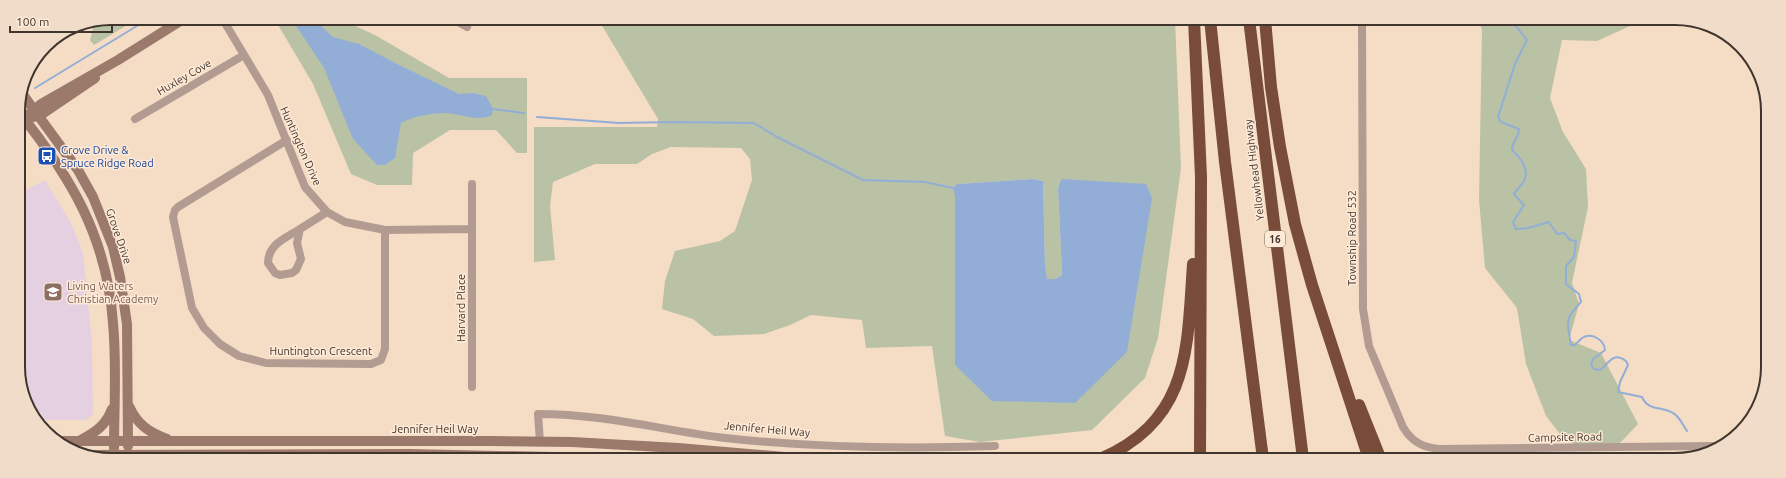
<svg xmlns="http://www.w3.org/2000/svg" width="1786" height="478" font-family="Ubuntu,sans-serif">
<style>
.industrial{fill:#e4d0e0}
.green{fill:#b9c2a5;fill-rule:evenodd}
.water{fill:#92aed7}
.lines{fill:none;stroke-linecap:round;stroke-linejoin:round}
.stream{stroke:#92aed7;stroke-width:2}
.street{stroke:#b29c92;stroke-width:8}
.secondary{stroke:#9b7a6c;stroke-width:10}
.highway{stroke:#794c3a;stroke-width:12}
.labels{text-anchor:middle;stroke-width:3;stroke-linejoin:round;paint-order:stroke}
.shield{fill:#ffead7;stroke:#796b5f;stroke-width:1}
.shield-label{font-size:10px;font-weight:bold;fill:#3f352c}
.street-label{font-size:11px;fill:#3f352c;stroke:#ffead7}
.transit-label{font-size:11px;fill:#164399;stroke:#ffead7;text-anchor:start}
.education-label{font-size:11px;fill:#785e54;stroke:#ffead7;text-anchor:start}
.rim{fill:none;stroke:#3f352c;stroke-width:2}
</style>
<rect width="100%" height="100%" fill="#f5dcc5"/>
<path class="industrial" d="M45 180 71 223 83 253 92 343 93 414 86 420H38L20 386 19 194Z"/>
<path class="green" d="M111 18H139L94 45 90 40 95 21Z
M274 18H338L375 35 449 78H527V153H517L496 130H450L413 153 412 185H377L351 174 313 84Z
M598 19H1175L1181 168 1158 338 1145 378 1092 430 980 442 945 436 932 346 866 348 862 320 811 315 790 325 764 334 714 336 693 319 662 309 665 281 675 251 720 241 735 231 752 180 750 159 741 148 671 147 652 154 637 164H595L553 182 550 206 555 260 534 262V127H657L658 119ZM1033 179 1043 181 1045 266 1046 279H1055L1062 275 1058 188 1061 179 1075 403 955 365V196L957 184Z
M1479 20H1629L1630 26 1597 41 1562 40 1550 98 1563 132 1586 169 1588 207 1572 283 1579 304 1569 340 1601 353 1638 424 1620 443 1585 450 1564 439 1546 416 1526 364 1517 308 1485 268 1479 200 1482 30Z"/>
<path class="water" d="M291 18H316L320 25 333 37 359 44 399 65 459 94 473 93 486 96 493 109 492 115C478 122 461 114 446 113 432 113 414 116 401 123L395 158 385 165H377L353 139 324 68Z
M1033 179 1043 181 1045 266 1047 279H1055L1062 275 1058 188 1061 179 1146 184 1152 198 1127 352 1075 403 992 401 955 365V196L953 188 957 184Z"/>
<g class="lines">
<path class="stream" d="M1511 20 1527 40 1515 64 1498 117 1501 122 1519 129C1519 139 1512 140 1512 150 1520 157 1530 170 1524 181 1521 186 1517 189 1514 194L1524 205 1513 222 1516 229 1528 228 1549 222 1557 234 1564 233 1570 240 1576 241 1574 257 1566 266V284L1579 294 1581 302C1564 320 1567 321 1571 345H1575C1577 343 1580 340 1582 338 1592 332 1604 340 1605 350L1593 359 1591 365 1594 369 1600 370C1609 364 1612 351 1626 361L1628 365 1620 382 1618 392 1642 397C1648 411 1661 406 1673 413 1679 416 1683 425 1687 431
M35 88 150 18
M493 109 524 113
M537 117 619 123 673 122 754 123 777 137 863 180 925 182 953 188"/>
<path class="street" d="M222 18 268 95 305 187 327 212 345 222 385 230 472 229
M451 18 467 27
M1362 19 1363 309 1369 346 1403 427C1412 442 1422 447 1439 449L1714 446
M135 119 244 55
M287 140 178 207 175 210 173 217 192 308 204 328 220 344 239 356 266 363 371 364 381 360 385 349V230
M300 229 297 243 301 259 296 270 292 273 280 275 275 273 268 263C268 244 286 238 300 229Z
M300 229 327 212
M472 387V184
M540 442 538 414C604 414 661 430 725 438 815 448 905 449 995 446"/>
<path class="secondary" d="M21 92 78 170 93 197 113 247 120 277 127 324 128 446
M18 111C71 177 107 237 113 323 117 365 114 407 114 448
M32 117 39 116 95 78
M18 124 41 104 118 60 185 18
M129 406C137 424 148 432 167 439
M81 440C96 432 106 425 112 409
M61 441H491L572 442 678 448 808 459
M86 455 410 454 645 459"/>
<path class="highway" d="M1194 19 1201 177 1200 459
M1210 19 1225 162 1263 459
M1249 19 1303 459
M1265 19 1271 87 1280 147 1295 224 1312 285 1369 459
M1359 405 1381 460
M1100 459C1191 420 1187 348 1193 264"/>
</g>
<defs>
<symbol id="bus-square" viewBox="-11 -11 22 22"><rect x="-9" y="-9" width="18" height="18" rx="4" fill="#1a4fb4" stroke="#ffead7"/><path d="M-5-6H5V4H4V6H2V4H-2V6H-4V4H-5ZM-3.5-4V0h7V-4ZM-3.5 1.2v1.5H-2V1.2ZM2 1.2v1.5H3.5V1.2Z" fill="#fff"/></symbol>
<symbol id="school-square" viewBox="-11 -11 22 22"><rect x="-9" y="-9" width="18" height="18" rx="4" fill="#8d6e63" stroke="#ffead7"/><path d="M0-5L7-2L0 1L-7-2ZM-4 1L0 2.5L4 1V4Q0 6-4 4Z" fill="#fff"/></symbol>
</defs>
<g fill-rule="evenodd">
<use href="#bus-square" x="36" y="145" width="22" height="22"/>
<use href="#school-square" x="42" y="281" width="22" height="22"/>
</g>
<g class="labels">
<rect class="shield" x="1265" y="231" width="20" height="16" rx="3"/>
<g class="shield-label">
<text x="1275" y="243">16</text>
</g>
<g class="street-label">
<text transform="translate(184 77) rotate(-30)" y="4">Huxley Cove</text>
<text transform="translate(301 146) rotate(66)" y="4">Huntington Drive</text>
<text transform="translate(1254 170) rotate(-97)" y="4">Yellowhead Highway</text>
<text transform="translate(119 236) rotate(71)" y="4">Grove Drive</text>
<text transform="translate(1352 238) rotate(-90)" y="4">Township Road 532</text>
<text transform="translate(461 308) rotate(-90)" y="4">Harvard Place</text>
<text x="321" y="355">Huntington Crescent</text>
<text x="435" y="433">Jennifer Heil Way</text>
<text transform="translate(767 429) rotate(5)" y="4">Jennifer Heil Way</text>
<text transform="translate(1565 437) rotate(-1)" y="4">Campsite Road</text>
</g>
<g class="transit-label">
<text x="61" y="154">Grove Drive &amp;<tspan x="61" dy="13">Spruce Ridge Road</tspan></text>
</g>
<g class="education-label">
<text x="67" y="290">Living Waters<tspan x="67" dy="13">Christian Academy</tspan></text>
</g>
</g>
<path d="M0 0H1786V478H0ZM111 25H1675A86 86 0 0 1 1761 111V367A86 86 0 0 1 1675 453H111A86 86 0 0 1 25 367V111A86 86 0 0 1 111 25Z" fill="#f0dcc9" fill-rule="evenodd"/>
<path class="rim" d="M111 25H1675A86 86 0 0 1 1761 111V367A86 86 0 0 1 1675 453H111A86 86 0 0 1 25 367V111A86 86 0 0 1 111 25Z"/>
<path d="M10 26v6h102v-6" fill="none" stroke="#3f352c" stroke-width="2"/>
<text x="16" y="26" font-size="12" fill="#3f352c" stroke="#ffead7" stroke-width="3" paint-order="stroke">100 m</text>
</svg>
